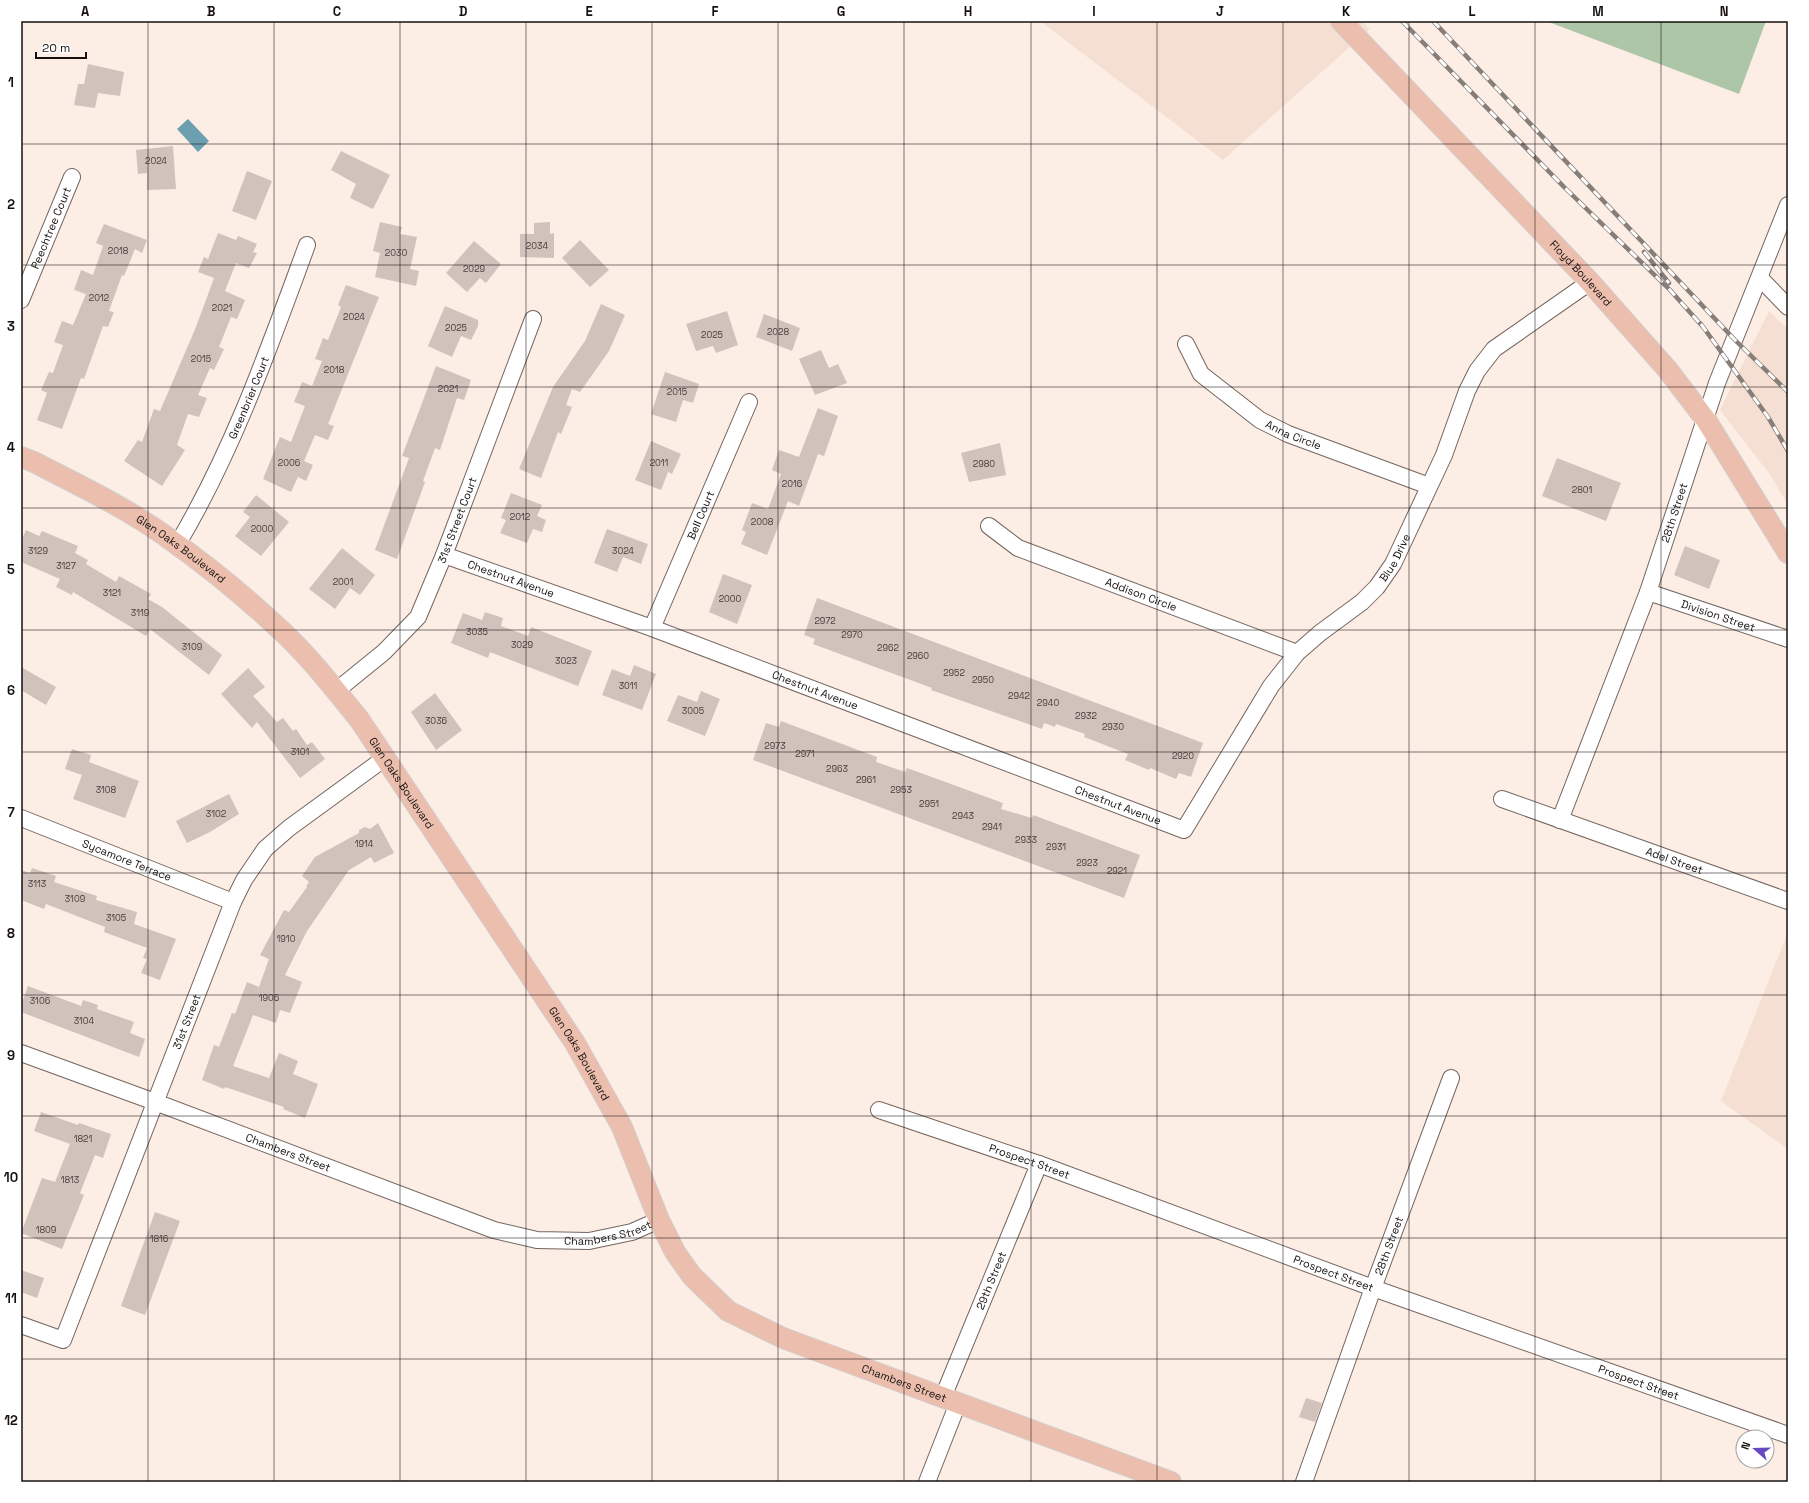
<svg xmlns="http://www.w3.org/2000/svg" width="1809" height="1503" font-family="'Space Grotesk',sans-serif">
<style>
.built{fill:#f5dfd3}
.green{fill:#adc6a7}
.water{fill:#6ca0b1}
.building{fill:#d2c2bc}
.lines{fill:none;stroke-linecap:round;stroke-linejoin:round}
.minor-casing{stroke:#73665f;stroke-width:18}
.major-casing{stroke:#d0cfcf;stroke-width:22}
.minor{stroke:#fff;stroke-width:16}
.major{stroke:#ecbead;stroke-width:20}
.rail-casing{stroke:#887e79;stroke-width:4.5}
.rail{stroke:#fff;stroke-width:3;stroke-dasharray:9;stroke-linecap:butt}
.grid{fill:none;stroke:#16110e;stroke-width:1;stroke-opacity:0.55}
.labels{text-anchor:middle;stroke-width:3;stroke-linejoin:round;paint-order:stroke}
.number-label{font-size:9px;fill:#453d3a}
.street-label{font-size:11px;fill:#16110e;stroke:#fff}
.neatline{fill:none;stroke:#16110e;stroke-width:1.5}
.grid-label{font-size:13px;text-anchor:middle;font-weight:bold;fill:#16110e}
</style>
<rect width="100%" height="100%" fill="#fcede5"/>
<path class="built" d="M1040 21H1362L1370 29 1223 160Z
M1769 311 1788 329V505L1771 476 1720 410Z
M1788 936V1149L1721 1101 1786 937Z"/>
<path class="green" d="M1546 21H1766L1739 94Z"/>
<path class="water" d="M188 119 209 141 198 152 177 129Z"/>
<path class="building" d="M88 64 124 72 120 96 98 93 95 108 74 105 78 84H84Z
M173 146 176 189 147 190V173L138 174 136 150Z
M341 151 390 175 373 209 350 198 356 184 331 170Z
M247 171 272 181 256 220 232 211Z
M380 222 402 227 400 234 417 237 410 269 419 271 416 286 375 277 380 253 373 251Z
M550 222V234L554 233V258L520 257V234H534V223Z
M104 224 147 240 142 253 135 249 124 276 122 275 109 311 114 312 108 327 103 326 84 379 81 378 62 429 37 420 47 393 41 390 49 372 53 373 63 345 54 342 62 321 73 325 86 294 74 290 81 270 93 275 103 246 96 243Z
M218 233 236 240 238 236 257 244 253 252 257 253 249 268 236 263 225 291 245 300 237 319 231 317 219 347 224 349 214 370 210 368 198 395 207 398 199 417 188 414 177 445 185 450 162 486 124 461 138 440 142 442 154 409 160 411 196 327 214 278 198 272 204 257 208 259Z
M580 240 609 270 590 287 562 258Z
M474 241 501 264 486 283 480 278 467 292 446 273Z
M346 285 379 297 328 424 334 426 328 440 315 435 304 461 313 465 306 481 298 477 291 492 263 479 280 437 291 442 305 406 294 402 302 382 312 386 322 361 315 359 323 338 328 340 341 307 338 305Z
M601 304 625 315 609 351 580 392 572 389 566 405 572 407 561 434 558 432 541 478 519 469 553 387 585 341Z
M445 306 478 320V326L471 340 461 336 452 357 428 346Z
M727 311 738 345 716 353 713 346 696 351 686 324Z
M764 314 800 328 792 351 756 337Z
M821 350 829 368 838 364 847 383 815 395 799 359Z
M436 366 471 380 464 400 457 398 440 450 435 448 423 481 425 482 397 559 375 550 409 458 402 456Z
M665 372 699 384 693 403 683 400 676 422 651 414Z
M818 408 838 416 824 456 818 454 799 506 788 501 767 555 741 544 746 532 742 530 752 503 768 509 781 474 772 470 779 450 799 457Z
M651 441 681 454 672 474 668 472 661 490 635 480Z
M1000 443 1006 475 969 482 961 453Z
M1557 458 1621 483 1606 521 1542 496Z
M511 493 542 505 537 516 546 520 542 532 533 529 527 543 500 533 506 520 501 518Z
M256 495 289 522 261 556 235 536 250 517 243 512Z
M607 529 648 544 641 564 623 557 617 572 594 563Z
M26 530 39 536 42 531 78 546 75 553 88 560 86 564 116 582 119 576 151 594 148 599 162 607 222 655 209 675 150 629 146 636 73 592 72 595 56 587 60 579 21 562V541Z
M1685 546 1720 560 1709 589 1674 575Z
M342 548 375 575 360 595 350 588 335 609 309 589Z
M723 574 752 585 737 624 709 612Z
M817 598 1203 743 1191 777 1179 773 1176 779 1150 768 1149 770 1125 760 1128 754 1084 737 1085 734 1056 724 1055 727 1044 723 1042 729 931 690 932 688 813 644 815 639 804 635Z
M485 612 503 618 501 626 528 636 531 627 592 651 578 686 490 652 488 658 451 643 463 613 482 620Z
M634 665 656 674 642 710 602 695 612 669 630 676Z
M21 667 56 687 46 705 21 690Z
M248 668 265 687 253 696 277 722 283 718 293 731 296 729 307 745 312 742 325 759 300 778 257 722 252 728 221 694Z
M701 691 720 699 705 736 667 721 678 695 697 702Z
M435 693 462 730 436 750 411 712Z
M781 721 877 757 876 762 905 772 907 768 1003 803 1001 809 1032 818 1033 815 1140 855 1124 898 753 760 766 723 779 727Z
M72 749 91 755 89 762 139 781 125 818 73 799 82 775 65 769Z
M229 794 239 814 210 832 187 843 176 821Z
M378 823 394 853 374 863 371 857 349 870 307 931 285 975 302 982 290 1013 280 1010 276 1023 253 1015 233 1066 269 1078 279 1053 298 1061 293 1074 318 1084 305 1118 283 1109 284 1107 225 1087 224 1089 202 1080 214 1045 219 1047 232 1013 235 1014 247 982 259 987 269 959 260 955 284 910 289 912 307 887 306 886 309 882 302 876 315 857 359 833V830L365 827 370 829Z
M32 868 56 876 54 882 97 896 96 900 137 912 134 924 176 939 160 980 141 973 147 959 143 958 147 948 104 932 105 927 46 904 44 909 21 900V870L30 873Z
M28 986 81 1006 83 1000 98 1005 97 1009 134 1022 130 1033 145 1039 139 1057 21 1012V1005Z
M41 1112 78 1125 79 1123 111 1134 103 1158 95 1155 80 1193 84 1195 62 1249 21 1233 42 1178 55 1182 70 1144 34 1131Z
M155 1212 180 1221 145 1315 121 1306Z
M21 1270 44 1278 37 1298 21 1292Z
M1306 1398 1322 1403 1315 1422 1299 1417Z"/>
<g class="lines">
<defs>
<g id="minor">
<path d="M1760 278 1788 307"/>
<path id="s1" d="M21 300 72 177"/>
<path id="s2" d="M1186 344 1201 374 1260 420 1288 434 1429 486"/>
<path id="s3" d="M989 526 1018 548 1297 653"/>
<path id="s4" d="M177 545C233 451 269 348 307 245"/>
<path id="s5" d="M444 555 652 628 1184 830 1271 686 1297 653 1320 633 1362 602 1377 587 1393 564 1444 455 1467 391 1477 371 1494 349 1590 282"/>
<path id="s6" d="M1648 592 1788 639"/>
<path id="s7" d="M652 628 749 402"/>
<path id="s8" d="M336 691 384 652 418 617 444 555 533 319"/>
<path id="s9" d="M1502 799 1788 901"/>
<path id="s10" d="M21 818 233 902"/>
<path id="s11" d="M1560 820 1648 592 1717 383 1788 205"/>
<path id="s12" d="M21 1053 155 1102 494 1230 537 1240 589 1241 632 1232 659 1220"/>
<path id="s13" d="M879 1110 1039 1164 1373 1288 1788 1435"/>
<path id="s14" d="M21 1325 63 1340 233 902 244 880 265 849 289 828 385 758"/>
<path id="s15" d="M943 1397 1039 1164"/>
<path d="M927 1482 958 1403"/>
<path id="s16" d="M1304 1482 1373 1288 1451 1078"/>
</g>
<g id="major">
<path id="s17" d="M1341 21 1590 282 1667 369 1706 420 1788 553"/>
<path id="s18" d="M21 457 34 462C78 485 123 506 164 535 202 562 240 592 274 624 306 652 332 686 359 719L575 1043 622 1127 659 1220 675 1252 692 1276 728 1311 783 1338 1171 1482"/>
</g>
</defs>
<use href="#minor" class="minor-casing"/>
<use href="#major" class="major-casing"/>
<use href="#minor" class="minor"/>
<use href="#major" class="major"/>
<defs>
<path id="rail" d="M1402 21 1564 187 1670 290 1704 328
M1433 21 1735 340 1788 392
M1644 252 1669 283
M1701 324 1768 417 1788 451"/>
</defs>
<use href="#rail" class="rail-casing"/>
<use href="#rail" class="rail"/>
</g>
<path class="grid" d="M148 21V1482M274 21V1482M400 21V1482M526 21V1482M652 21V1482M778 21V1482M904 21V1482M1031 21V1482M1157 21V1482M1283 21V1482M1409 21V1482M1535 21V1482M1661 21V1482M21 144H1788M21 265H1788M21 387H1788M21 508H1788M21 630H1788M21 752H1788M21 873H1788M21 995H1788M21 1116H1788M21 1238H1788M21 1359H1788"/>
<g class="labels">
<g class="number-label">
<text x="156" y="164">2024</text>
<text x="537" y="249">2034</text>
<text x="118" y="254">2018</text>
<text x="396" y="256">2030</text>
<text x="474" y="272">2029</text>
<text x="99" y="301">2012</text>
<text x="222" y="311">2021</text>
<text x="354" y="320">2024</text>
<text x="456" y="331">2025</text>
<text x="778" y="335">2028</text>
<text x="712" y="338">2025</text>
<text x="201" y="362">2015</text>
<text x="334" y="373">2018</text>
<text x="448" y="392">2021</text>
<text x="677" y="395">2015</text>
<text x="289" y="466">2006</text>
<text x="659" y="466">2011</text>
<text x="984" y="467">2980</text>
<text x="792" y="487">2016</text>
<text x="1582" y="493">2801</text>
<text x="520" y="520">2012</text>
<text x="762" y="525">2008</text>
<text x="262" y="532">2000</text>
<text x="38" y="554">3129</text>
<text x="623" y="554">3024</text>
<text x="66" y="569">3127</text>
<text x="343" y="585">2001</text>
<text x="112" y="596">3121</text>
<text x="730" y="602">2000</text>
<text x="140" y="616">3119</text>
<text x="825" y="624">2972</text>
<text x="477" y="635">3035</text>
<text x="852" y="638">2970</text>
<text x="522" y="648">3029</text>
<text x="192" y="650">3109</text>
<text x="888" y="651">2962</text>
<text x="918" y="659">2960</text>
<text x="566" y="664">3023</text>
<text x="954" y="676">2952</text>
<text x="983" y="683">2950</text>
<text x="628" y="689">3011</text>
<text x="1019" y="699">2942</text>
<text x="1048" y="706">2940</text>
<text x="693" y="714">3005</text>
<text x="1086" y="719">2932</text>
<text x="436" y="724">3036</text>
<text x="1113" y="730">2930</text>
<text x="775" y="749">2973</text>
<text x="300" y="755">3101</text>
<text x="805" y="757">2971</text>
<text x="1183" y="759">2920</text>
<text x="837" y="772">2963</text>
<text x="866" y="783">2961</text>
<text x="106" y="793">3108</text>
<text x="901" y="793">2953</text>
<text x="929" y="807">2951</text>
<text x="216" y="817">3102</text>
<text x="963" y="819">2943</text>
<text x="992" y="830">2941</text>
<text x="1026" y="843">2933</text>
<text x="364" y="847">1914</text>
<text x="1056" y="850">2931</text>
<text x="1087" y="866">2923</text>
<text x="1117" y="874">2921</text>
<text x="37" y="887">3113</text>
<text x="75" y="902">3109</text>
<text x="116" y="921">3105</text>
<text x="286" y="942">1910</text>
<text x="269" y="1001">1906</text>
<text x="40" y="1004">3106</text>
<text x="84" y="1024">3104</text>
<text x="83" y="1142">1821</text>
<text x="70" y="1183">1813</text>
<text x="46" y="1233">1809</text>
<text x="159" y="1242">1816</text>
</g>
<g class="street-label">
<text dy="4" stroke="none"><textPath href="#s1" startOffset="78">Peechtree Court</textPath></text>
<text dy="4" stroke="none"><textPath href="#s17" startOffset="348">Floyd Boulevard</textPath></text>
<text dy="4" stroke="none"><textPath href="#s4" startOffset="164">Greenbrier Court</textPath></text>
<text dy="4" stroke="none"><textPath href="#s2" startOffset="145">Anna Circle</textPath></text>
<text dy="4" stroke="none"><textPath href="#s11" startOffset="328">28th Street</textPath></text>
<text dy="4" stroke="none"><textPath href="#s7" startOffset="123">Bell Court</textPath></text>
<text dy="4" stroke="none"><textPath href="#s8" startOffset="215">31st Street Court</textPath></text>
<text dy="4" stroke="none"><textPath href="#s18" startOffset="185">Glen Oaks Boulevard</textPath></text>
<text dy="4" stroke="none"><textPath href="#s5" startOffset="1138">Blue Drive</textPath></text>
<text dy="4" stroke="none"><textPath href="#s5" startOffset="71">Chestnut Avenue</textPath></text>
<text dy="4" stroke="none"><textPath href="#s3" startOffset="168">Addison Circle</textPath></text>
<text dy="4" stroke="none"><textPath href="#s6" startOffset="74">Division Street</textPath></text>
<text dy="4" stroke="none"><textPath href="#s5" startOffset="395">Chestnut Avenue</textPath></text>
<text dy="4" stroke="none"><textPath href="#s18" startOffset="509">Glen Oaks Boulevard</textPath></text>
<text dy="4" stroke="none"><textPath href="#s5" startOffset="719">Chestnut Avenue</textPath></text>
<text dy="4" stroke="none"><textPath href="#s10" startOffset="114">Sycamore Terrace</textPath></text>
<text dy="4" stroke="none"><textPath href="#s9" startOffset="183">Adel Street</textPath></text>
<text dy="4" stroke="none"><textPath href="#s14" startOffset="386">31st Street</textPath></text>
<text dy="4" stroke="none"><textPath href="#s18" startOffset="833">Glen Oaks Boulevard</textPath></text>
<text dy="4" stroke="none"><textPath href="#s12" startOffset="285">Chambers Street</textPath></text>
<text dy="4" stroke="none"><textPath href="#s13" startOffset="159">Prospect Street</textPath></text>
<text dy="4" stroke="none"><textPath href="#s12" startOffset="621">Chambers Street</textPath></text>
<text dy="4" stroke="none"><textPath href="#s16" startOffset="251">28th Street</textPath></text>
<text dy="4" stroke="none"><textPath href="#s13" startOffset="483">Prospect Street</textPath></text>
<text dy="4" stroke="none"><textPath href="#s15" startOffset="126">29th Street</textPath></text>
<text dy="4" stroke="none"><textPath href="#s13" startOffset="807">Prospect Street</textPath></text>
<text dy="4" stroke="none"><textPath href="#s18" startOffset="1324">Chambers Street</textPath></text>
</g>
</g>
<rect width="1809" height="1503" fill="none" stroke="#ffffff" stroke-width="44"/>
<g transform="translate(1755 1449) rotate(290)"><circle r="19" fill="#ffffff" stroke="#a2a09f"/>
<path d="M0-3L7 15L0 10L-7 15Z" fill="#6449c2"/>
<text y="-6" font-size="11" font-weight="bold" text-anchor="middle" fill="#16110e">N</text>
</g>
<path d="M36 52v6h50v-6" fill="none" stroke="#16110e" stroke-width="2"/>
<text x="42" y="52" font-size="12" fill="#16110e" stroke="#ffffff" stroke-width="3" paint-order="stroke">20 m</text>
<rect x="22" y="22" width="1765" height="1459" class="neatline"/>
<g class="grid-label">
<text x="85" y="16">A</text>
<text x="211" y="16">B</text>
<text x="337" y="16">C</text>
<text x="463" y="16">D</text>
<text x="589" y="16">E</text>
<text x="715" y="16">F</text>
<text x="841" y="16">G</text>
<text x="968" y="16">H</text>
<text x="1094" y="16">I</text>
<text x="1220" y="16">J</text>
<text x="1346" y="16">K</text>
<text x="1472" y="16">L</text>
<text x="1598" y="16">M</text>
<text x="1724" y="16">N</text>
<text x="11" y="87">1</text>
<text x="11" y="209">2</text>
<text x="11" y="331">3</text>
<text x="11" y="452">4</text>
<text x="11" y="574">5</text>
<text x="11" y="695">6</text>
<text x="11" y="817">7</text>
<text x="11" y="938">8</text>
<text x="11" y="1060">9</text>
<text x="11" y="1182">10</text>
<text x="11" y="1303">11</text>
<text x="11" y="1425">12</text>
</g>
</svg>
